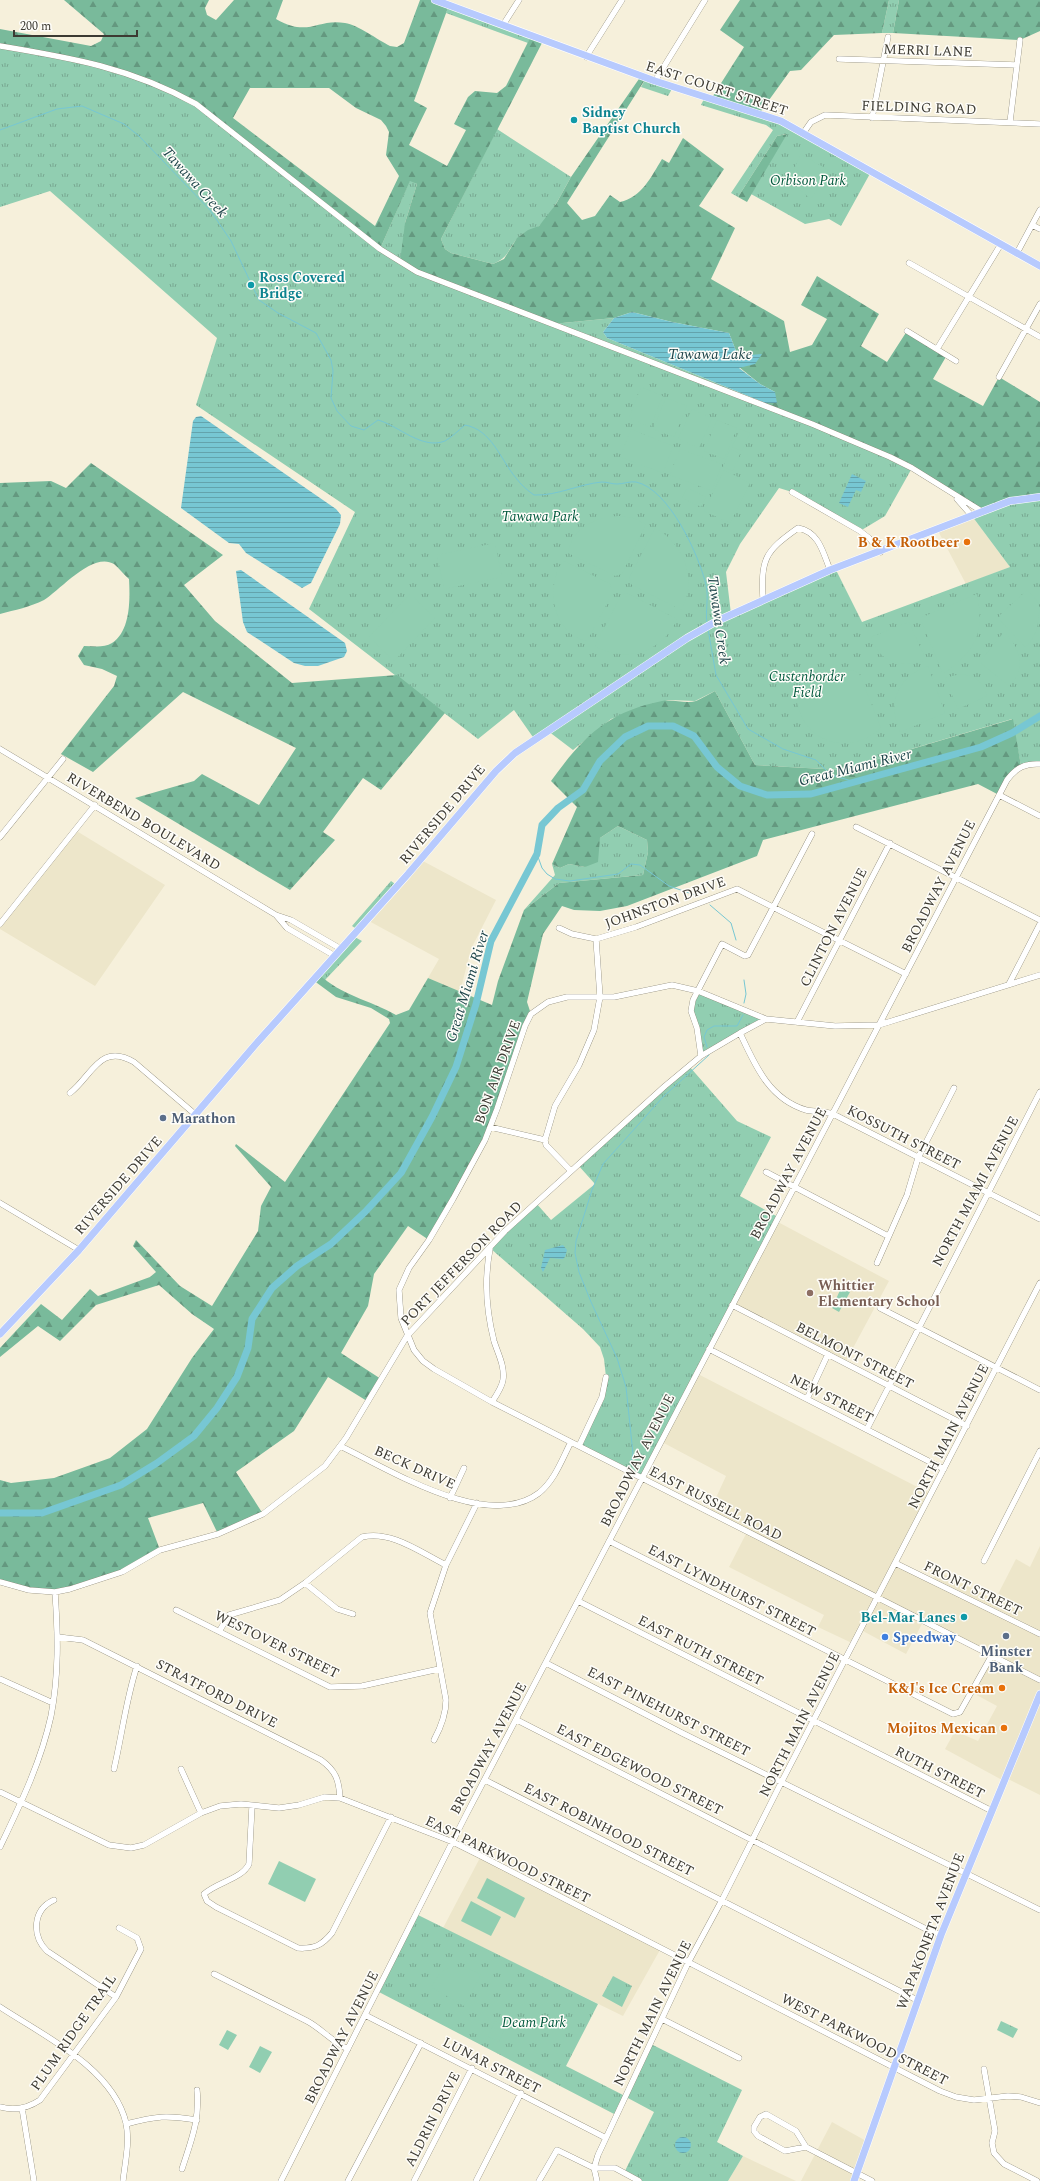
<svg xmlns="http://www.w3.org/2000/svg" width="1040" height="2181" font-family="Spectral,serif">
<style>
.built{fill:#ede6ca}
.grass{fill:url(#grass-tufts)}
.forest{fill:url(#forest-firs);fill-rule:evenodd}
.pitch{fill:#91ceb1}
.water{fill:url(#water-rules)}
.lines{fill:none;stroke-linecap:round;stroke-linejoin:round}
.stream{stroke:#77c7d3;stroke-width:1}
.river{stroke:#77c7d3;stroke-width:7}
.minor-casing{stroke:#7c7764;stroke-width:6}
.major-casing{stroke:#fff;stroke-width:8}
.minor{stroke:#fff;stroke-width:5.5}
.major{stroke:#b7cafe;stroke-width:7}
.culture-dot{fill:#0f9aa8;stroke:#fefdf9;stroke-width:1.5}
.food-dot{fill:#e8710a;stroke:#fefdf9;stroke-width:1.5}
.service-dot{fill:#5c6f8a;stroke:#fefdf9;stroke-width:1.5}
.education-dot{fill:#8d6e63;stroke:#fefdf9;stroke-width:1.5}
.shop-dot{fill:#3f7fe0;stroke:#fefdf9;stroke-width:1.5}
.labels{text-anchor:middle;stroke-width:3;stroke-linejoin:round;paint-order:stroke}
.street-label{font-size:14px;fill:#3c3a32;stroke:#fefdf9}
.culture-label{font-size:14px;font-weight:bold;fill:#0d838f;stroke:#fefdf9;text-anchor:start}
.park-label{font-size:14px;font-style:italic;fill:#00593d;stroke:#fefdf9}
.food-label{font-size:14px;font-weight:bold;fill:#c56008;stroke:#fefdf9;text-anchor:end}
.service-label{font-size:14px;font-weight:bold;fill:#4e5e75;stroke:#fefdf9;text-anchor:start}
.education-label{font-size:14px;font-weight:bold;fill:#785e54;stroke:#fefdf9;text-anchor:start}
.shop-label{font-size:14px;font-weight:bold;fill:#366cbe;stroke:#fefdf9;text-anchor:start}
.water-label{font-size:15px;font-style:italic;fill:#1e454a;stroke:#fefdf9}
</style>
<defs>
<pattern id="grass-tufts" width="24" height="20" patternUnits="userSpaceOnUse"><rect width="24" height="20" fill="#91ceb1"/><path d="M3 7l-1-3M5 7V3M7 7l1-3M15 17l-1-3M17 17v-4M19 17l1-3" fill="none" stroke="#78a891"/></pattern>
<pattern id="forest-firs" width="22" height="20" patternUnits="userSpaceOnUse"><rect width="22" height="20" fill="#79ba9b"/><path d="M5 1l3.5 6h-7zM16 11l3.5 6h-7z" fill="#64987f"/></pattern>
<pattern id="water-rules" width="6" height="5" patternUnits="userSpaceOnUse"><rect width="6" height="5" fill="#77c7d3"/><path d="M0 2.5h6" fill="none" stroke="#63a3ac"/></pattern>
</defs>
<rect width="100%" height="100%" fill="#f6f0db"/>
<path class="built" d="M972 516 1010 567 966 584 937 529Z
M75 830 165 885 95 986 0 929V924Z
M421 860 496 900 471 949 460 992 428 978 439 959 367 920Z
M776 1221 889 1281 845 1363 732 1305Z
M696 1373 931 1494 895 1563 932 1581 937 1571 995 1600 1016 1559 1030 1567 1040 1546V1795L1006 1778 1004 1781 945 1749 955 1731 978 1741 997 1706 971 1692 991 1656 923 1622 906 1654 861 1630 854 1644 818 1627 824 1615 729 1567 747 1532 709 1513 726 1476 660 1441Z
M481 1856 661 1948 623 2016 443 1928Z
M832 2122 868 2142 854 2181H801Z
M743 2156 796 2181H728Z"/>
<path class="grass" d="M889 0H899L893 33H882Z
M449 5 531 36 528 43 446 13Z
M0 46 109 67 196 104 380 249 410 180 417 184 405 223 552 324 614 318 603 332 607 338 748 396 912 468 885 516 860 531 792 492 779 488 740 544 726 572 731 614 835 568 862 622 1010 567 972 516 1010 501 1040 497V764L1021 766 1012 719 841 770 755 765 715 691 695 701 668 700 611 719 573 750 548 731 535 740 514 710 478 739 309 609 355 512 196 405 217 338 50 191 0 207Z
M646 78 673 87 668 96 641 87Z
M705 97 759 114 872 170 841 226 829 219 805 224 751 194 786 134 777 136 738 197 731 193 773 130 766 125 701 105Z
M497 129 571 177C564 189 550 218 539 226 532 231 524 231 518 238 507 249 511 256 493 264L451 253 445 249 441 239Z
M618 826 647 840 648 852 643 875 559 883 524 910 555 875 552 864 560 868 569 864 585 867 600 838Z
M391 881 398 886 358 930 352 926Z
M353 936 362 941 325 980 319 974Z
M698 991 766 1019 701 1056 691 1011Z
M689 1066 737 1121 771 1137 740 1196 778 1217 641 1478 579 1446 602 1397 606 1377 604 1359 600 1347 583 1329 490 1248 536 1203 551 1220 595 1184 578 1165Z
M841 1288 850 1292 839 1312 832 1308Z
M416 1914 598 2004 566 2066 625 2096 651 2044 742 2090 717 2142 743 2156 728 2181H639L624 2173 654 2112 626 2097 616 2115 377 1991Z
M613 1976 632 1986 622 2007 602 1996Z
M1001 2021 1018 2029 1013 2038 997 2030Z"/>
<path class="forest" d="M64 0H209L205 8 207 15 216 20 234 0H283L276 19C309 38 317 18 345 23 358 25 378 40 390 46L397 47 404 43 420 0H435L449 5 414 101 427 108 409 145 447 166 466 130 454 124 468 97 475 91 497 93 506 86 531 36 543 41 441 239 445 249 451 253 493 264 504 259 517 238 528 230 539 226 556 204 571 177 641 76 646 78 567 203 582 220 595 216 610 195 620 202C642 197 651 177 662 159L669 163 683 138 724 169 699 206 735 228 711 279 784 321 790 352 812 345 827 319 801 305 817 276 879 314 861 346 887 362 907 331 947 355 933 379 983 406 999 377 1040 402V495L1025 498 983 512 912 468 765 403 775 392 760 384 739 367 761 355 738 356 729 333 672 322 632 312 614 318 552 324 417 272 400 262 405 223 417 184 410 181 380 249 196 104 140 77 0 46V29L91 46 101 41 104 34ZM250 88H329L356 108 381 120 386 126 389 132 386 155 399 176 375 226 233 118Z
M740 0H889L882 33 834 35 801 70 790 71 759 114 711 99 744 47 720 30Z
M899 0H1040V31L1020 40 893 33Z
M787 134 747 202 738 197 777 136Z
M91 463 223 555 184 585 215 621 292 683 397 675 445 713 381 790 363 778 323 832 335 840 290 890 135 798 194 781 202 774 259 805 296 748 183 692 93 772 61 754 114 686 117 676 102 669 84 665 78 656 84 646C93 646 104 648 112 643 131 631 130 598 129 579 124 575 119 568 114 564 93 551 60 590 44 600 30 607 15 610 0 614V483L51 481 66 488Z
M715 691 755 765 841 770 1013 719 1021 766 999 795 978 784 763 840 757 856 627 906 600 911 574 910 562 906 543 934 527 1002 531 1014 485 1140 429 1240 408 1226 374 1274 368 1306 341 1353 381 1379 367 1401 328 1377 294 1431 236 1472 263 1514 218 1534 203 1503 148 1518 160 1550 122 1572 55 1592 0 1582V1480L11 1483 54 1478 110 1458 147 1429 192 1358 214 1329 192 1314 159 1285 96 1305 60 1341 38 1326 0 1357V1348L41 1304 62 1320 90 1289 98 1296 150 1277 156 1272 133 1246 136 1240 180 1286 212 1306 258 1231 261 1206 271 1187 235 1146 236 1144 285 1182 390 1023 389 1019 371 1008 336 997 313 980 319 974C340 995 370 1000 396 1015L409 1010 428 978 492 1005 498 981 524 910 559 883 643 875 648 852 647 840 618 826 600 838 598 862 585 867 569 864 560 868 552 864 577 807 551 781C583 737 607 712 662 701 673 699 686 704 696 701 703 698 709 694 715 691Z"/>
<path class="pitch" d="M801 154 830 171 811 199C790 184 789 177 801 154Z
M641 387 663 396 650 427 629 418Z
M666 398 687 406 674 437 653 429Z
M692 409 712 418 699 448 678 439Z
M717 420 737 428 724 459 704 451Z
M631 429 673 446 663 473 620 457Z
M740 429 750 433 742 451 732 447Z
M680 449 722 464 712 491 670 475Z
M730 449 740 454 733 471 723 467Z
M724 470 750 483 730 523 704 511Z
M687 488 706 497 701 507 682 498Z
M620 516 633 518 646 524 622 574 615 576 568 553C572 527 596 517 620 516Z
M655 528C683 543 699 580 681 610L632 585 629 578Z
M495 543 502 577 444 589 437 555Z
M564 561 610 584 613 592 587 641C560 636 549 604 555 580 557 572 558 566 564 561Z
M1027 590C1031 594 1037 599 1039 605 1040 618 1037 639 1025 647L999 619 1000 615Z
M627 593 677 619C663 652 626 664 595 646L621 595Z
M410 594 435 618 394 661 369 637Z
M977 594C985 635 975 651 943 674L920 618Z
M909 622 926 660C903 669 879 663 871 637Z
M1004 632C1020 646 1027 670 1009 686L982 664 981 660Z
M928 666 945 713 900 732C887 701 898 677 928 666Z
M852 670 859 673 881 728C846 760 797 739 796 692Z
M960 674C974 675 984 682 987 696L958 709 945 678Z
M279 1861 316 1879 305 1902 268 1884Z
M487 1878 525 1898 515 1918 477 1898Z
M471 1901 501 1917 491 1936 461 1921Z
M451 1967H466L481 1975 464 2006 431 1987 440 1973Z
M495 2021 506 2026 499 2042 488 2037Z
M227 2030 237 2035 228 2050 219 2045Z
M260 2046 272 2052 260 2073 249 2067Z"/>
<path class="water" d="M632 312 672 322 729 333 738 356 762 354 755 364 739 368 760 384 775 392 777 403H765L607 338 603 332 614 318Z
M201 416 336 509 341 515 340 524 311 583 302 588 246 553 239 544 229 543 181 508 193 421 196 417Z
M852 474 866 481 861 492 856 490 848 507 839 503Z
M241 570 345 643 347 651 344 657 318 666H305L294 663 247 632 243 622 236 571Z
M563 1245 567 1250 565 1257 563 1259 550 1258 543 1272 541 1268 545 1250Z
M675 2145a8 8 0 1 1 16 0a8 8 0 1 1-16 0Z"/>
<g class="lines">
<path class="stream" d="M0 130 57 109 82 106 124 124 139 136 210 210 231 241 259 300 278 313 316 333 331 360 333 371 331 398 337 411 351 426 364 430 378 420C399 426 422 450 445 441 452 437 459 430 465 425 492 430 500 459 516 478 521 485 527 490 534 495 557 496 579 484 602 482 607 482 612 484 617 484 623 484 630 481 636 482 669 489 699 555 706 585 709 598 705 611 707 624
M708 629 716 675 748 729 783 749 816 760 831 775 852 781
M537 854 542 868 547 874 555 879 570 881 618 874 631 864 640 865 669 886 698 896
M710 905 731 923 736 940
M744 980 746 994 744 1003
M707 1047 704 1037 707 1030 714 1026H737L743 1015
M631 1463 633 1454 626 1387 617 1358 591 1302 579 1272 575 1253 576 1241 592 1190 603 1164 663 1097 709 1055"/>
<path class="river" d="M0 1513H42L121 1485 157 1463 194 1436 217 1408 237 1377 248 1348 252 1319 272 1288 297 1266 331 1244 365 1212 401 1173 432 1117 456 1067 476 1004 491 941 537 854 542 825 558 808 583 790 600 761 625 737 648 726H673L694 736 717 767 740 786 767 795 811 794 981 747 1012 733 1040 716"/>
<defs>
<path id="minor" d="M503 25 519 0
M0 46C72 58 131 68 196 104L380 249 417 272 812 424 890 457 912 468 983 512
M586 57 622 0
M839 59 1017 65
M655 81 705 0
M872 118 888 37
M1010 122 1020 40
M804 132 811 122 825 115 1040 124
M1032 225 1040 229
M1017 253 1040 210
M909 263 1040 337
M907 331 956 361
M937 349 1001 244
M999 377 1040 304
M792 492 860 531 869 538 881 552
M957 499 972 516
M763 600C761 559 764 552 798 528 819 532 823 552 830 570
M0 749 276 915
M999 795 1040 816
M856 827 1040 920
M0 837 63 759
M0 924 95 805
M559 928 572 934 596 939 636 927 737 889 906 974
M335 956 287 928 276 915 291 920 341 949
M1009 984 1040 924
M766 1019 698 991 672 985 614 997H567L548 1002 531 1014 525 1026 497 1109 485 1140 453 1199 429 1240 409 1268 399 1290 401 1318 414 1350 423 1361 434 1369 492 1402 1040 1680
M797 1022 890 843
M740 1033C755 1065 769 1099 806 1110 814 1112 824 1111 833 1114L1040 1219
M701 1056 697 1028 691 1011 693 1000 722 944 745 956 748 955 812 834
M70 1093C92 1076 100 1042 134 1062L196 1115
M490 1127 545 1140 546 1145 571 1171
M545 1140 555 1106 579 1065 594 1030 600 997 596 939
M766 1172 888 1236
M0 1203 79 1250
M490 1249C484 1281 486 1310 494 1341 498 1354 505 1366 503 1380 502 1387 496 1396 492 1402
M877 1263 907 1195 918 1158 954 1088
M732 1305 967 1426
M880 1308 1040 1390
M709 1349 944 1469
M807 1399 828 1354
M867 1429 1040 1092
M340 1446C389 1469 487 1532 539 1493 555 1480 562 1459 571 1442
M579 1446 602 1397 606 1377
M450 1498 464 1468
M609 1541 953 1714 960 1712 992 1655
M984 1561 1040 1451
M895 1563 1040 1634
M0 1582 29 1590 55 1592 70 1589 122 1572 160 1550 218 1534 263 1514 325 1466 346 1438 407 1336 505 1231 665 1086 701 1056 740 1033 766 1019 835 1026 879 1025 1040 975
M305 1583 337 1609 353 1614
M578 1601 992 1811
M176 1610 330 1687 362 1686 439 1669
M220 1630 229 1615 280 1600 305 1583 362 1537C391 1530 420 1552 446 1565
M58 1637 83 1640 321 1760C336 1771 339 1780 340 1798
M546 1663 682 1733 1040 1910
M0 1679 53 1703
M517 1720 926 1929 941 1935
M434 1740C441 1727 446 1715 446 1700L430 1613 446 1565 477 1503
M114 1769C122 1735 126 1699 137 1666
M181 1769 201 1813
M485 1780 917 2000
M0 1792 109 1845 131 1848 144 1845 201 1813 220 1806 241 1804 279 1808 299 1805 325 1797 340 1798 453 1842 481 1856 940 2091 956 2097 974 2100 1008 2096 1021 2097 1040 2103
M252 1806 249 1864C242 1879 217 1882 204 1894L207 1901 216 1907 298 1948C315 1949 322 1945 332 1933L391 1817
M0 1847C20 1805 41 1762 51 1716 59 1675 58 1634 55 1592
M54 1900C32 1910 32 1936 47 1951L116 1997
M214 1974 307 2021C322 2029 332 2042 348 2049
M0 2007C44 2036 113 2068 126 2123 130 2142 125 2163 123 2181
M365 2015 606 2138
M662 2019 739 2058
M984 2069 995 2131 992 2143 994 2153 1004 2164 1037 2181
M0 2107C14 2111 28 2108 40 2100L116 1997 141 1949 137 1938 119 1928
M22 2108 34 2181
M126 2124C157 2116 166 2115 197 2120
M806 2147 785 2151 758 2136 754 2131V2127L760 2117 766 2114 796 2131 806 2147 872 2181
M182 2169C191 2141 200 2120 197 2090
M281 2181 466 1815 1007 780C1016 768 1025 763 1040 764
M348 2181 421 2043
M414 2181 472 2068
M476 2181 521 2093
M539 2181 557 2150 594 2168H615L639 2181
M597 2181 594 2168 598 2155 688 1963 722 1900 782 1781 1040 1283"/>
<path id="major" d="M435 0 655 81 781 121 1040 266
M0 1334 79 1250 255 1045 408 874 496 771 515 753 687 638 717 621 830 570 1010 501 1040 497
M854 2181 941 1935 1040 1694"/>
</defs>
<use href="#minor" class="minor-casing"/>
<use href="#major" class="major-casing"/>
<use href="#minor" class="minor"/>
<use href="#major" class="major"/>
</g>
<g class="culture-dot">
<circle cx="574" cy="120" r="4"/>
<circle cx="251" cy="285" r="4"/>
<circle cx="964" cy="1617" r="4"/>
</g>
<g class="food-dot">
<circle cx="967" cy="542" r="4"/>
<circle cx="1002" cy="1688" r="4"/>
<circle cx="1004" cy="1728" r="4"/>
</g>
<g class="service-dot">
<circle cx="163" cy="1118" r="4"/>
<circle cx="1006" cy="1636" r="4"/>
</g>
<circle class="education-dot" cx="810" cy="1293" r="4"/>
<circle class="shop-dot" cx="885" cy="1637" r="4"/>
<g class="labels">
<g class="street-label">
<text transform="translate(928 50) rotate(2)" y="5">MERRI LANE</text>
<text transform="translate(717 88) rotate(18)" y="5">EAST COURT STREET</text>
<text transform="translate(919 107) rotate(2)" y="5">FIELDING ROAD</text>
<text transform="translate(442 814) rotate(-50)" y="5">RIVERSIDE DRIVE</text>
<text transform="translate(144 821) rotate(31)" y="5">RIVERBEND BOULEVARD</text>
<text transform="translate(938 886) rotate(-63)" y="5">BROADWAY AVENUE</text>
<text transform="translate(665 902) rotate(-20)" y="5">JOHNSTON DRIVE</text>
<text transform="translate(833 927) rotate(-63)" y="5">CLINTON AVENUE</text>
<text transform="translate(497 1072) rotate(-70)" y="5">BON AIR DRIVE</text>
<text transform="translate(904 1137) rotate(27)" y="5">KOSSUTH STREET</text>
<text transform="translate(788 1173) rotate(-62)" y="5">BROADWAY AVENUE</text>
<text transform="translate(118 1185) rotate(-49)" y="5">RIVERSIDE DRIVE</text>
<text transform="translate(975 1191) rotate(-62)" y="5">NORTH MIAMI AVENUE</text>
<text transform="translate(461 1263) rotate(-46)" y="5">PORT JEFFERSON ROAD</text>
<text transform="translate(855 1355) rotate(27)" y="5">BELMONT STREET</text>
<text transform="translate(832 1398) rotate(27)" y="5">NEW STREET</text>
<text transform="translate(948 1436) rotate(-63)" y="5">NORTH MAIN AVENUE</text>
<text transform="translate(637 1460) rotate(-63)" y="5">BROADWAY AVENUE</text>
<text transform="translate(415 1467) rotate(24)" y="5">BECK DRIVE</text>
<text transform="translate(716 1503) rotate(27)" y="5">EAST RUSSELL ROAD</text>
<text transform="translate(973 1588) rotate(26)" y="5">FRONT STREET</text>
<text transform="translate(732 1590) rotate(27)" y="5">EAST LYNDHURST STREET</text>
<text transform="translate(277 1644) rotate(26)" y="5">WESTOVER STREET</text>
<text transform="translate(701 1650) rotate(27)" y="5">EAST RUTH STREET</text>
<text transform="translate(217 1693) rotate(27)" y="5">STRATFORD DRIVE</text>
<text transform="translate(669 1711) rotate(27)" y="5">EAST PINEHURST STREET</text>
<text transform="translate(799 1724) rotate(-63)" y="5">NORTH MAIN AVENUE</text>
<text transform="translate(488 1748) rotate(-62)" y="5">BROADWAY AVENUE</text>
<text transform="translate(640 1769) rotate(27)" y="5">EAST EDGEWOOD STREET</text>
<text transform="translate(940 1772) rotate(27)" y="5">RUTH STREET</text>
<text transform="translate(609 1829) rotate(27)" y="5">EAST ROBINHOOD STREET</text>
<text transform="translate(508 1859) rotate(26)" y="5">EAST PARKWOOD STREET</text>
<text transform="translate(930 1931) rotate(-69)" y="5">WAPAKONETA AVENUE</text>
<text transform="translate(652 2013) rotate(-64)" y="5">NORTH MAIN AVENUE</text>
<text transform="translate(73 2032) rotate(-55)" y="5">PLUM RIDGE TRAIL</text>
<text transform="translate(341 2037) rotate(-63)" y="5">BROADWAY AVENUE</text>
<text transform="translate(865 2039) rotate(27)" y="5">WEST PARKWOOD STREET</text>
<text transform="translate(492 2065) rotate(27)" y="5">LUNAR STREET</text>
<text transform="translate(432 2119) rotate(-63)" y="5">ALDRIN DRIVE</text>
</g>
<g class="culture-label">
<text x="582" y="117">Sidney<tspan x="582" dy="16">Baptist Church</tspan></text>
<text x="259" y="282">Ross Covered<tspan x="259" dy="16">Bridge</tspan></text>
<text x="956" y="1622" text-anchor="end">Bel-Mar Lanes</text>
</g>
<g class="park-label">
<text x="808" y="185">Orbison Park</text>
<text x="540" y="521">Tawawa Park</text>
<text x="807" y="681">Custenborder<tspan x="807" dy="16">Field</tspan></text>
<text x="534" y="2027">Deam Park</text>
</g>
<g class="food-label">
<text x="959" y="547">B &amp; K Rootbeer</text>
<text x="994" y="1693">K&amp;J's Ice Cream</text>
<text x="996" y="1733">Mojitos Mexican</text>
</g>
<g class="service-label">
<text x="171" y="1123">Marathon</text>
<text x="1006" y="1656" text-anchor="middle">Minster<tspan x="1006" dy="16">Bank</tspan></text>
</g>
<g class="education-label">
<text x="818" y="1290">Whittier<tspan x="818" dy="16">Elementary School</tspan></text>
</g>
<g class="shop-label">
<text x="893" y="1642">Speedway</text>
</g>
<g class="water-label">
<text transform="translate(195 182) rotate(48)" y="5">Tawawa Creek</text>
<text x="710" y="359">Tawawa Lake</text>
<text transform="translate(719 620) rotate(82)" y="5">Tawawa Creek</text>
<text transform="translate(855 767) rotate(-14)" y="5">Great Miami River</text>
<text transform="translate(467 986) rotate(-73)" y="5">Great Miami River</text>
</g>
</g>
<path d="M14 30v6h123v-6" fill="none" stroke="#3c3a32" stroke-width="2"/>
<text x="20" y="30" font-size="12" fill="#3c3a32" stroke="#fefdf9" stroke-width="3" paint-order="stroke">200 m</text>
</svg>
